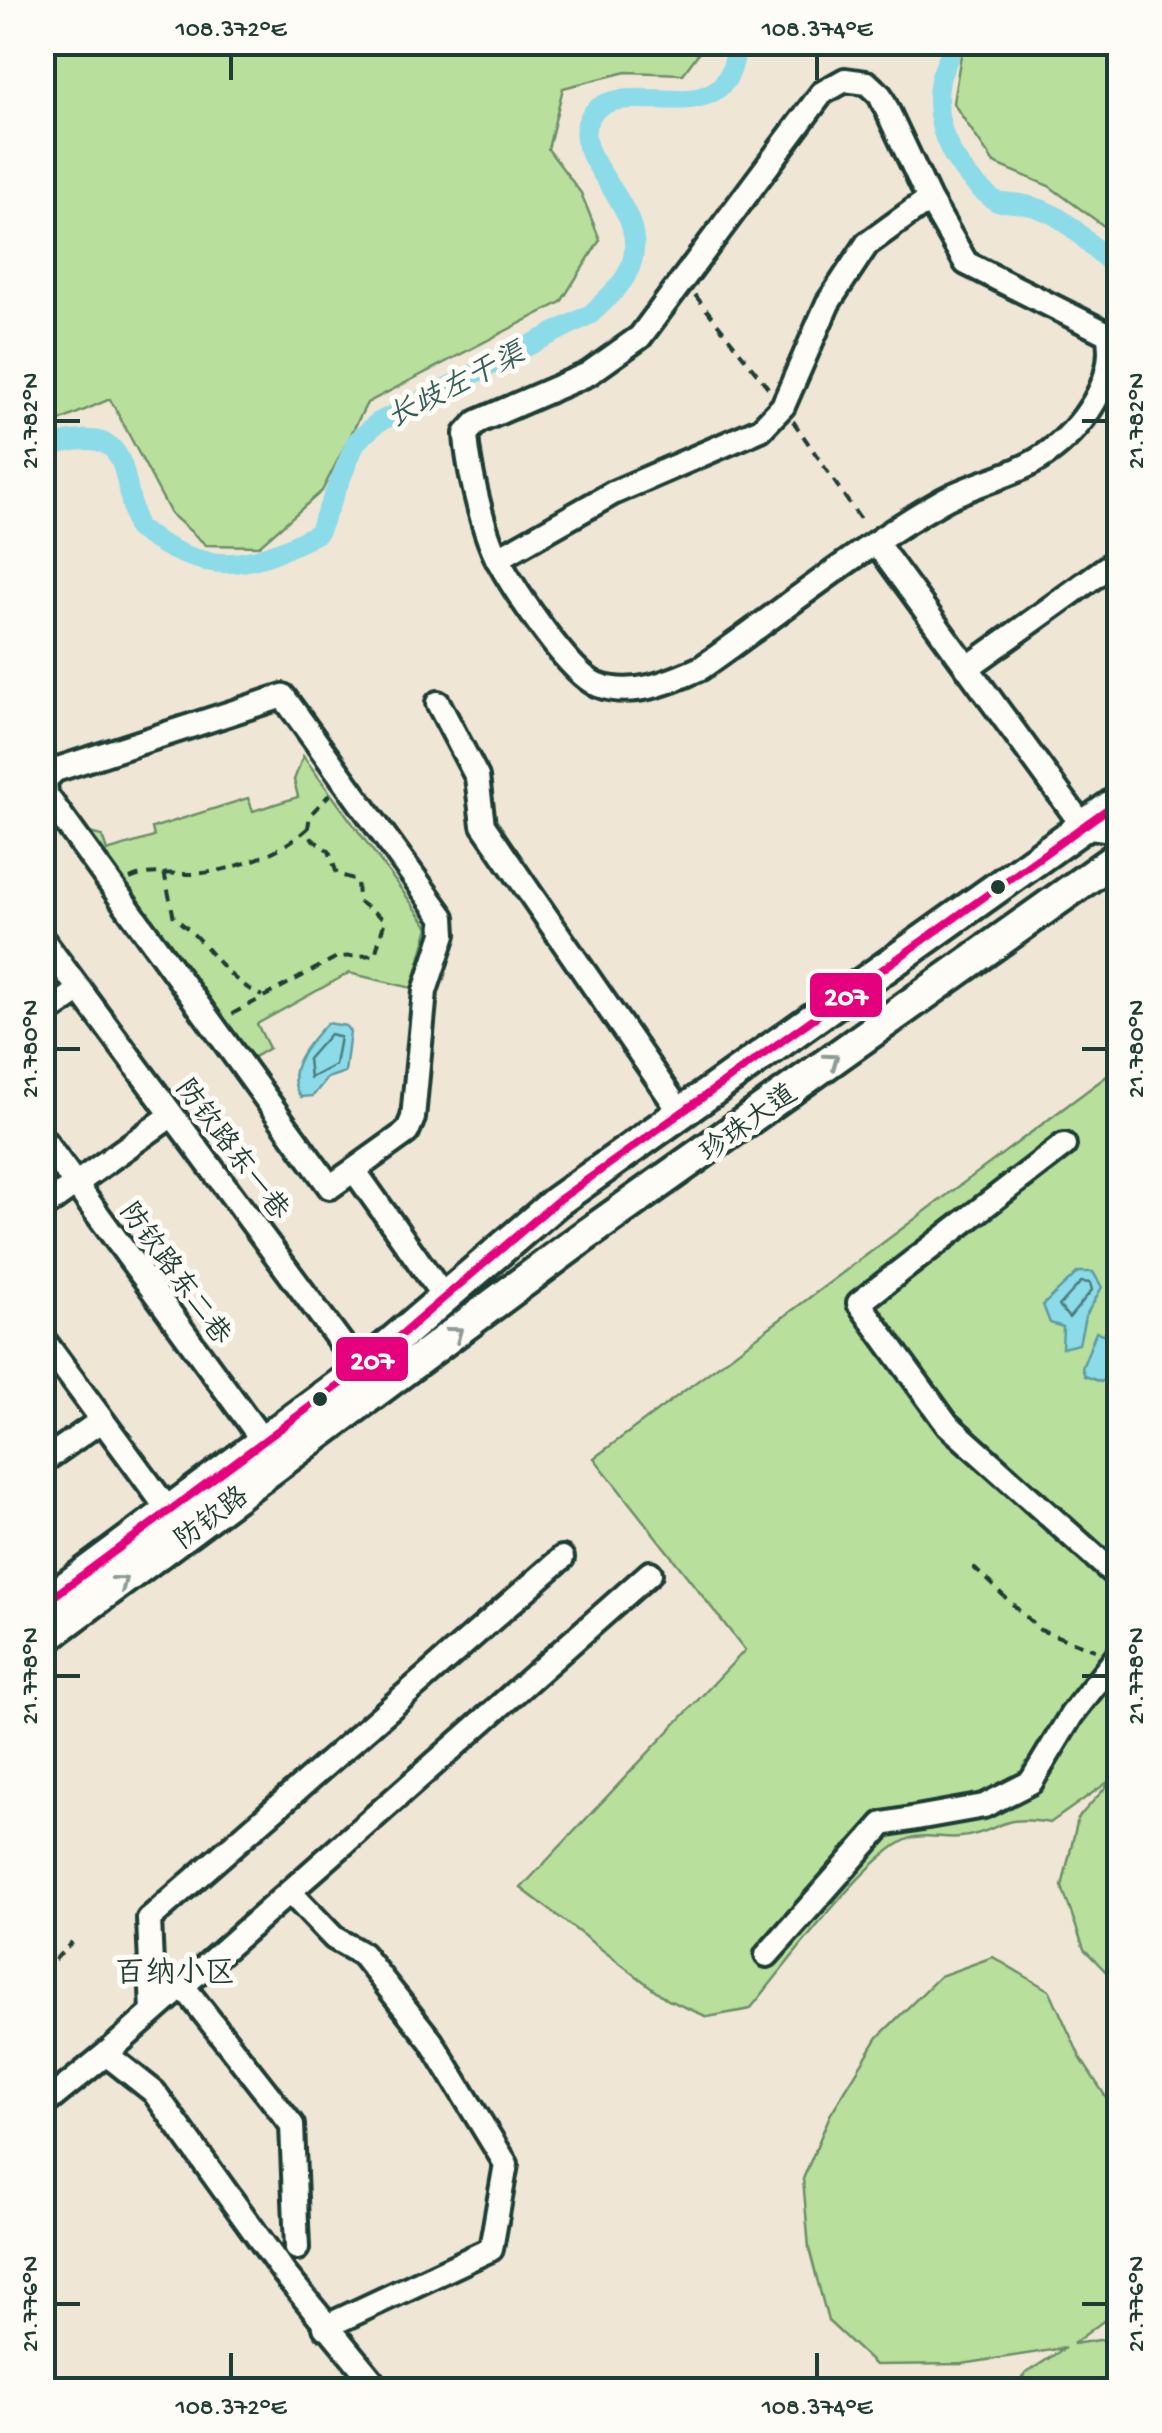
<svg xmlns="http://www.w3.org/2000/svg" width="1162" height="2433" font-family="'Gochi Hand','LXGW WenKai TC',sans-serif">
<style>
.green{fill:#b8e09c;stroke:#6c8e68;stroke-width:2.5}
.water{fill:#8cdbe8;stroke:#609ca0;stroke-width:2.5}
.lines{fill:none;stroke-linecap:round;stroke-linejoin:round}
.shore{stroke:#4b7c7c;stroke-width:2.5}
.canal{stroke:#8cdbe8;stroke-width:20}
.minor-casing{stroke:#1f3d34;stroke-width:30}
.major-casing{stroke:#1f3d34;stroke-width:38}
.path{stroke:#1f3d34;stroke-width:4;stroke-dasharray:10 8;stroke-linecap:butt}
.minor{stroke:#fdfcf7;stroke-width:22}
.major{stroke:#fdfcf7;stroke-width:30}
.bus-1-casing{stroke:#fdfcf7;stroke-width:15}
.bus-1{stroke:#e5007d;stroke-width:8}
.oneway{stroke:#8e9c96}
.ticks{fill:none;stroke:#1f3d34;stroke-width:4}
.bus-dot{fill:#1f3d34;stroke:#fdfcf7;stroke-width:4}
.labels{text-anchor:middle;stroke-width:10;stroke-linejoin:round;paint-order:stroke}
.street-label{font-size:28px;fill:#1f3d34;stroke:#fdfcf7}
.water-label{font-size:30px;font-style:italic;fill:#355d58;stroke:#fdfcf7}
.neighbourhood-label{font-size:30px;fill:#1f3d34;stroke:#fdfcf7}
.line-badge{stroke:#fdfcf7;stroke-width:4}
.badge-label{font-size:28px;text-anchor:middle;font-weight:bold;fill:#fff}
.neatline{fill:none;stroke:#1f3d34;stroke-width:4}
.ticks-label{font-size:25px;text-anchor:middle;fill:#1f3d34}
</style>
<rect width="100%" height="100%" fill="#f0e6d5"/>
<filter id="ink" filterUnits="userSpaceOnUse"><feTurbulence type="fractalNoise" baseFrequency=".01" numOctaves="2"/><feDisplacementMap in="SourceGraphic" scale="20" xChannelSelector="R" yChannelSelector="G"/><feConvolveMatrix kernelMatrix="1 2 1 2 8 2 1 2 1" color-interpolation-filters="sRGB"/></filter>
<g filter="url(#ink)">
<path class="green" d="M43 42H706V43L683 74 626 72 563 88 548 149 581 193 600 240 561 302 367 403 322 491 259 546 206 545 171 514 110 399 43 428Z
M963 43H1119V237L1049 186 994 163 953 103Z
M303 756 429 927 412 988 349 973 257 1024 269 1048 247 1061 85 832 102 836 107 851 154 837 152 828 248 798 253 811 298 797 294 780Z
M1119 1067 1120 1483 1112 1524 1120 1528 1119 1985 1084 1949 1062 1887 1078 1818 1115 1777 1050 1823C996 1813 1003 1832 961 1837 946 1839 930 1834 915 1837 873 1844 781 1973 750 2009L708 2017 668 2000 521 1888 745 1650 594 1458Z
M993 1957 1050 1991 1081 2059 1119 2117V2309L1073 2344 1119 2337V2390H1013L1026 2373 1065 2348 962 2364 875 2365 828 2321 809 2248 803 2179 830 2115 878 2037 940 1976Z"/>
<path class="water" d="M327 1023 346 1026 350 1032 345 1072 327 1078 313 1096 301 1097C281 1071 310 1042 327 1023Z
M1078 1272H1093L1102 1287 1085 1317 1079 1344 1062 1348 1063 1327 1050 1323 1043 1305Z
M1096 1332 1117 1338C1121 1353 1112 1372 1101 1382L1085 1376 1082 1368Z"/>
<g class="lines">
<path class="shore" d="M330 1034 340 1037 335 1065 310 1078 308 1059Z
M1081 1282 1090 1283 1092 1290 1069 1318 1059 1306Z"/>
<path class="canal" d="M953 42C951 56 943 67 940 80 930 130 958 175 997 202 1062 203 1073 232 1120 271
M42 448C131 422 119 460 137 528 206 577 247 571 318 533L356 442 377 423 591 314C603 302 619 289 627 274 662 208 559 159 592 114 622 72 734 142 736 42"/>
<defs>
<path id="minor" d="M845 80 867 83 880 95 929 199 966 263 1108 334C1119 379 1081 430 1045 455 1014 477 972 483 940 502 856 550 780 613 701 668 670 682 632 698 598 685 569 674 514 589 498 560 483 532 468 467 466 434L477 422 588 374 640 337 822 93Z
M877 544 1083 826 1120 831
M497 559 613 493 761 429 783 406 828 303 867 244 929 199
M967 668 1120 558
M438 703 477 777 483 825 681 1113
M42 939 370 1382
M42 1016 80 990
M42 1138 263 1441
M1064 1145 859 1303 947 1424 1120 1579
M354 1170 330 1187 46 795 45 780 55 770 283 696 443 917 444 934 425 991 413 1118 407 1132 354 1170 444 1297
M42 1208 172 1115
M42 1338 169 1511
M42 1462 102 1420
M290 1892 334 1938 362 1954 431 2041 506 2164 491 2249 325 2327
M767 1955 883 1824 984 1806 1031 1782 1072 1714 1120 1653
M183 1986 292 2125 297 2248
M153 2012 149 1919 562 1558
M106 2054 650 1573
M42 2106 106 2054 154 2092 284 2273 380 2390"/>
<path id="major" d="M42 1605 361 1369 556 1202 1120 800
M42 1640 582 1238 1120 855"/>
</defs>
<use href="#minor" class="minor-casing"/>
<use href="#major" class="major-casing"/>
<path class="path" d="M695 295 770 390
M793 421 864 525
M164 872 174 918C208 940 218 975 262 996
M130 879C151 869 169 875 192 874 230 872 280 854 308 828
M232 1014 337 957 375 955 385 920 358 901 357 880 337 874 329 851 312 839 308 828 310 815 330 794
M973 1567 1040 1630 1095 1650
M42 1973 72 1942"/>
<use href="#minor" class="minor"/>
<use href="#major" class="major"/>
<defs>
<path id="bus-1" d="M42 1605 361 1369 556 1202 1120 800"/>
</defs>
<use href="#bus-1" class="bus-1-casing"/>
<use href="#bus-1" class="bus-1"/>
</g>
<defs><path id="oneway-chevron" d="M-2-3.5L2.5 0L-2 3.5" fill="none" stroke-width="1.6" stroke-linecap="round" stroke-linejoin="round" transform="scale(2.5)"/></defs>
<g class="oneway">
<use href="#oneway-chevron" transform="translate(832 1060) rotate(-36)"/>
<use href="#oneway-chevron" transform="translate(456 1333) rotate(-37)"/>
<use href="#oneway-chevron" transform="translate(121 1582) rotate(-37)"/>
</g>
</g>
<path class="ticks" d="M231 55V80M817 55V80M55 421H80M1082 421H1107M55 1049H80M1082 1049H1107M55 1676H80M1082 1676H1107M55 2304H80M1082 2304H1107M231 2353V2378M817 2353V2378"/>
<g class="bus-dot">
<circle cx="998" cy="887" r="9"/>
<circle cx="320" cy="1399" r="9"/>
</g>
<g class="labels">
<g class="street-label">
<text transform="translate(747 1121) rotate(-36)" y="10">珍珠大道</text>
<text transform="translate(234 1148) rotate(53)" y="10">防钦路东一巷</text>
<text transform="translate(177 1272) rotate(54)" y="10">防钦路东二巷</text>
<text transform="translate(210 1516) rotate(-37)" y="10">防钦路</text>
</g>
<g class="water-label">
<text transform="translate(455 384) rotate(-27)" y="10">长歧左干渠</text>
</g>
<g class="neighbourhood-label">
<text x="175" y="1981">百纳小区</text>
</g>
</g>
<g class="line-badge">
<rect x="808" y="971" width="76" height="48" rx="10" fill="#e5007d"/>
<rect x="334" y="1335" width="76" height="48" rx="10" fill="#e5007d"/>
</g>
<g class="badge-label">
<text x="846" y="1005">207</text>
<text x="372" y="1369">207</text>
</g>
<rect width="1162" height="2433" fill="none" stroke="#fdfcf7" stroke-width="110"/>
<rect x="55" y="55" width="1052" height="2323" class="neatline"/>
<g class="ticks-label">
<text x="231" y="36">108.372°E</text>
<text x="817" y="36">108.374°E</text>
<text transform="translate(28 421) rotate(-90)" y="9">21.782°N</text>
<text transform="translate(1134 421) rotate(-90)" y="9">21.782°N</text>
<text transform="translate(28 1049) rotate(-90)" y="9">21.780°N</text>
<text transform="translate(1134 1049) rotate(-90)" y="9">21.780°N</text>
<text transform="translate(28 1676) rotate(-90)" y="9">21.778°N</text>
<text transform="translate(1134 1676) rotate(-90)" y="9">21.778°N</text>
<text transform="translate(28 2304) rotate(-90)" y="9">21.776°N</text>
<text transform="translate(1134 2304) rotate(-90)" y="9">21.776°N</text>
<text x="231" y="2414">108.372°E</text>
<text x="817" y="2414">108.374°E</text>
</g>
</svg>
